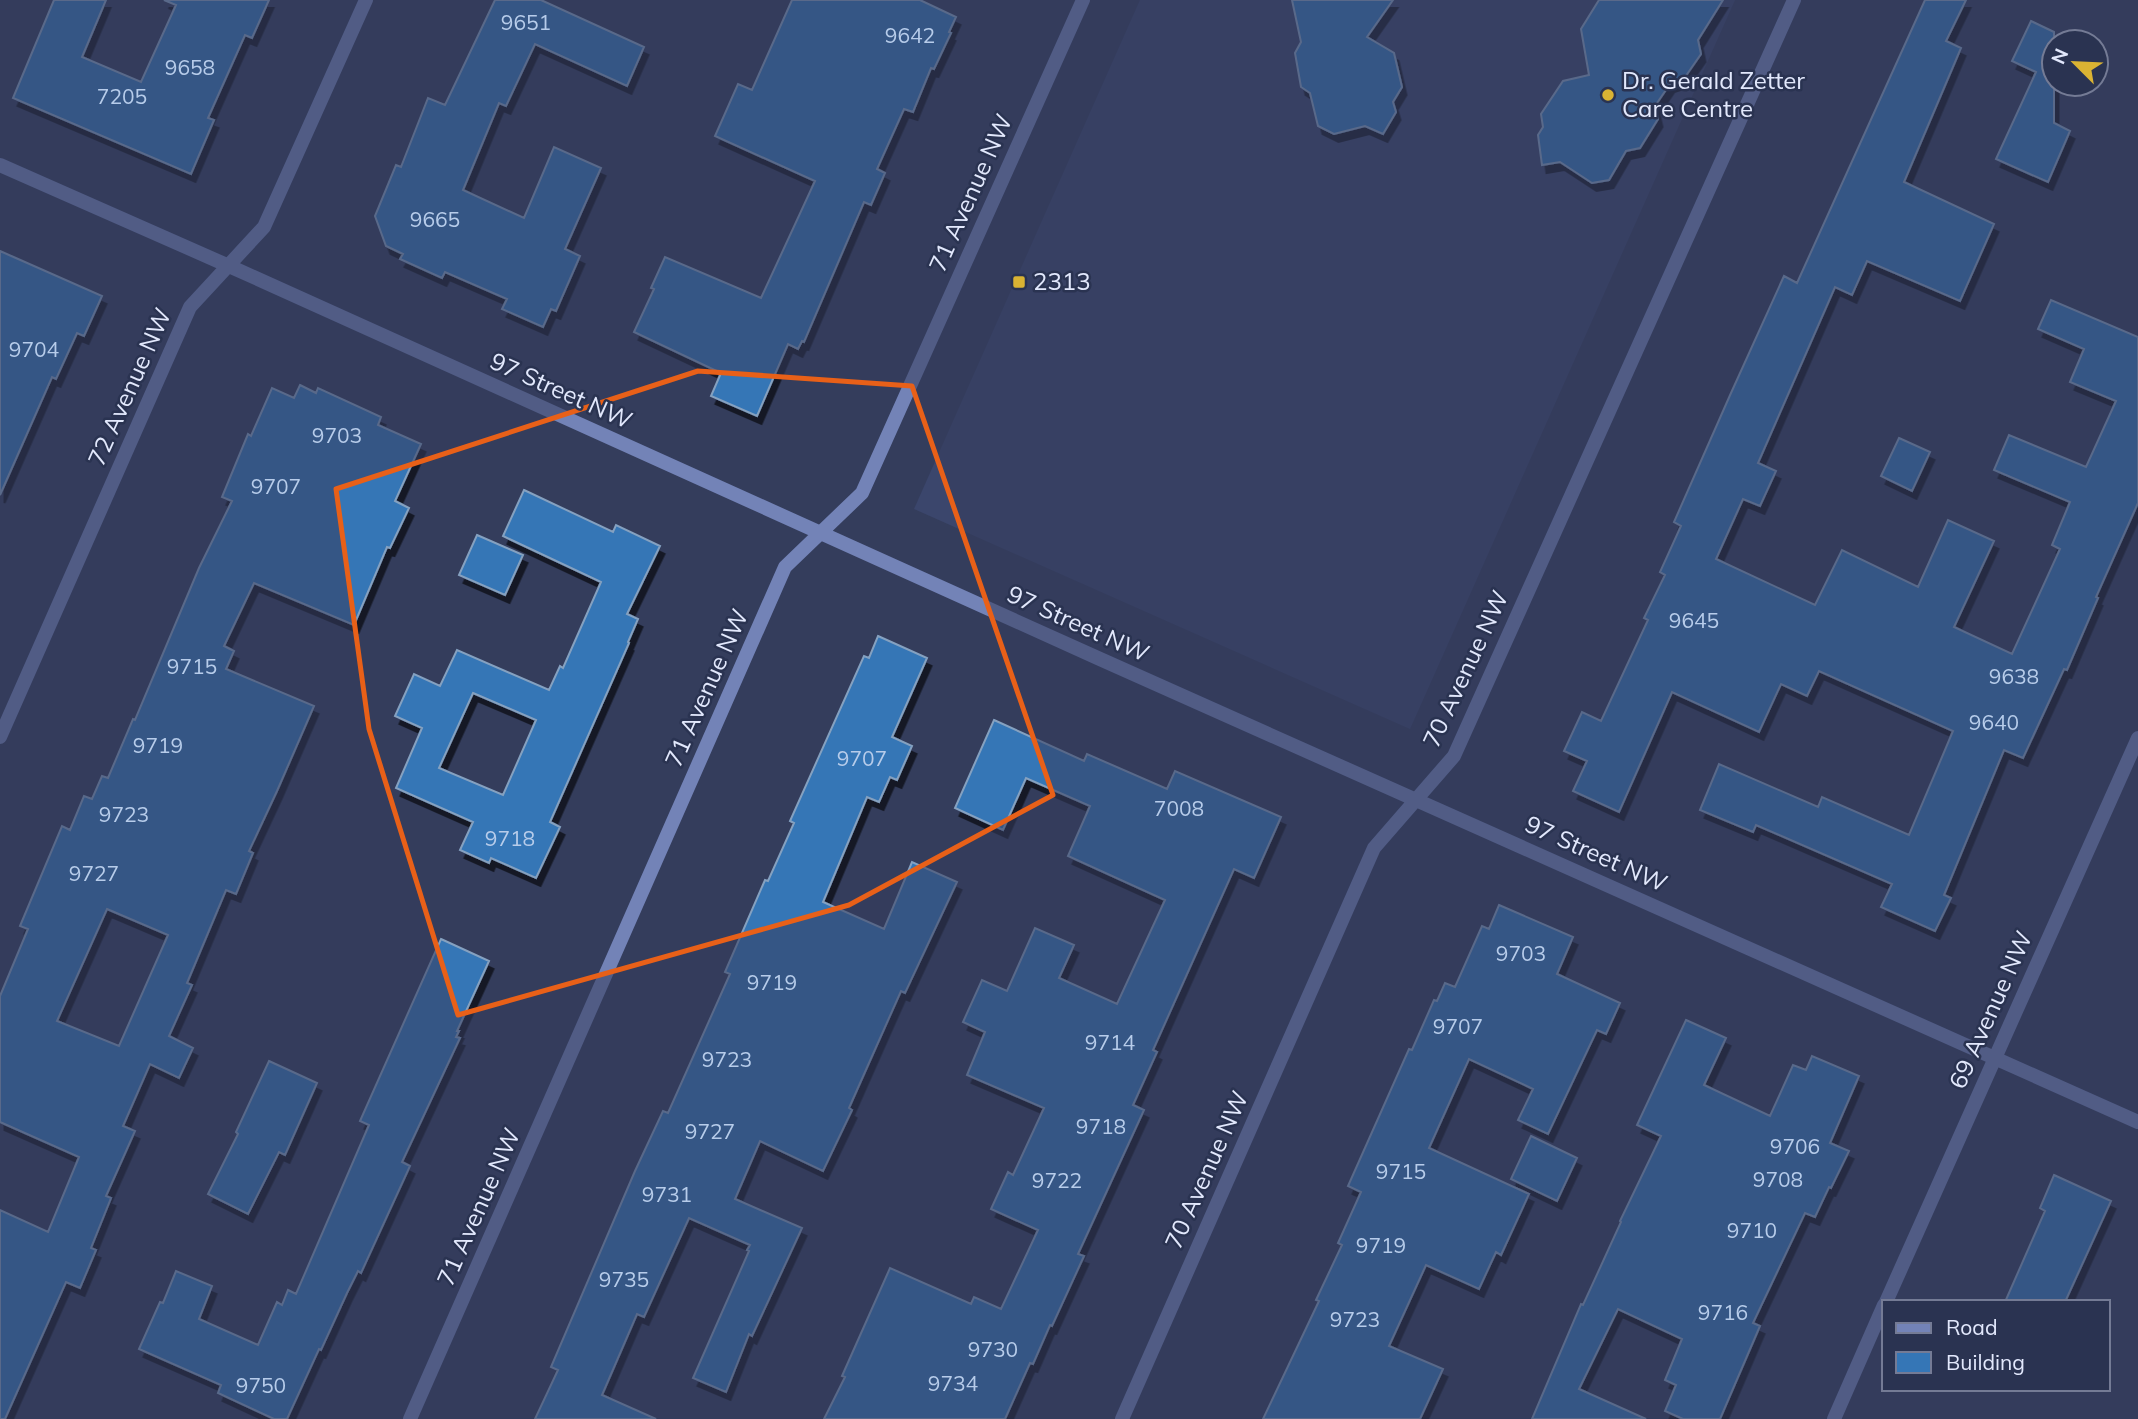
<svg xmlns="http://www.w3.org/2000/svg" width="2138" height="1419" font-family="Mulish,sans-serif">
<style>
.built{fill:#3b466c}
.building{fill:#3576b6;stroke:#85a1c0;stroke-width:2;fill-rule:evenodd;filter:url(#shadow)}
.lines{fill:none;stroke-linecap:round;stroke-linejoin:round}
.street{stroke:#7383b7;stroke-width:14}
.marked{fill:none;stroke:#e86018;stroke-width:5;stroke-linejoin:round}
.poi-dot{fill:#dab333;stroke:#2a3351;stroke-width:2.5}
.labels{text-anchor:middle;stroke-width:5;stroke-linejoin:round;paint-order:stroke}
.number-label{font-size:21px;fill:#b7ccea}
.poi-label{font-size:24px;fill:#e2e8fc;stroke:#2a3351;text-anchor:start}
.street-label{font-size:24px;fill:#e2e8fc;stroke:#2a3351}
</style>
<defs>
<filter id="shadow"><feDropShadow dx="4.5" dy="8" stdDeviation="0" flood-color="#0009"/></filter>
</defs>
<rect width="100%" height="100%" fill="#343d5c"/>
<path class="built" d="M1140 0H1735L1410 729 914 509Z"/>
<path class="building" d="M54 0H106L82 57 141 82 176 5 164 0H269L252 38 245 35 208 118 214 120 191 174 13 98Z
M495 0H541L644 47 627 86 535 44 506 106 499 103 463 190 524 218 554 147 601 168 565 249 580 256 556 311 551 309 543 327 502 309 507 299 445 272 442 278 400 259 403 254 386 246 375 216 396 165 401 167 428 98 445 105Z
M792 0H920L956 17 949 32 951 33 934 69 931 68 913 112 904 109 877 169 885 173 871 205 864 202 804 342 802 341 798 349 788 344 757 416 711 396 721 373 634 332 654 289 651 288 665 257 761 298 815 181 715 136 738 84 752 90Z
M1292 0H1393L1367 37 1394 53 1402 87 1393 102 1396 112 1383 134 1365 126 1334 134 1318 126 1310 93 1301 87 1295 53 1301 42Z
M1599 0H1723L1698 40 1701 54 1683 80 1670 84 1655 106 1658 119 1640 148 1626 151 1609 180 1592 183 1560 162 1542 165 1538 135 1543 127 1541 114 1563 81 1589 75 1581 29Z
M1925 0H1966L1946 41 1961 48 1904 182 1994 224 1960 301 1867 261 1852 295 1835 287 1758 463 1776 471 1760 506 1743 499 1716 559 1815 605 1842 550 1918 587 1948 520 1994 541 1954 627 2012 654 2060 549 2052 545 2070 502 1994 470 2009 435 2086 467 2116 401 2070 382 2084 349 2038 329 2051 300 2138 337V503L2096 597 2098 598 2067 670 2064 669 2023 758 2004 750 1944 895 1951 898 1935 931 1881 907 1892 884 1756 825 1753 832 1700 810 1719 764 1818 807 1822 797 1909 835 1953 731 1819 671 1807 696 1781 684 1759 732 1672 692 1619 812 1573 791 1587 761 1564 751 1582 712 1601 721 1648 620 1644 618 1665 575 1660 572 1681 526 1674 522 1731 393 1784 276 1797 283Z
M2031 21 2054 32V123L2070 131 2048 182 1996 159 2036 72 2012 61Z
M0 251 102 296 84 336 77 333 56 379 52 377 0 495Z
M300 385 316 393 318 388 381 417 378 425 421 444 395 501 409 508 390 548 387 547 354 625 254 583 224 646 234 651 226 669 314 706 277 791 249 851 253 853 236 894 226 890 187 983 192 985 169 1036 193 1048 179 1078 150 1064 123 1126 135 1131 106 1196 111 1198 91 1248 96 1250 80 1288 66 1282 5 1419H0V1210L48 1232 79 1157 0 1122V996L28 929 20 926 62 826 70 830 84 796 92 799 102 776 108 778 133 719 135 720 199 568 232 501 222 497 248 434 251 436 272 388 294 398ZM107 909 168 935 119 1046 57 1021Z
M1899 438 1930 452 1912 491 1881 476Z
M524 490 613 532 616 525 660 546 627 614 638 619 628 642 629 643 550 822 560 827 536 878 491 858 489 863 460 850 473 822 396 788 422 728 395 716 414 674 440 686 457 650 549 690 560 666 563 668 601 582 503 536ZM473 693 536 720 503 795 439 768Z
M477 535 523 555 505 595 459 575Z
M878 636 927 658 892 737 912 746 897 780 890 777 879 802 867 797 823 902 884 929 912 862 957 882 905 993 901 991 849 1108 852 1110 823 1171 760 1141 735 1199 802 1228 752 1336 749 1334 726 1392 693 1378 749 1251 747 1250 750 1245 689 1218 644 1317 637 1314 602 1395 656 1419H535L558 1370 551 1367 635 1171 663 1111 668 1113 730 974 725 972 765 880 768 881 794 823 790 821 864 656 869 658Z
M994 720 1084 761 1087 754 1167 789 1175 771 1281 817 1254 878 1234 869 1153 1050 1157 1052 1133 1105 1144 1110 1078 1254 1084 1256 1052 1326 1050 1325 1033 1364 1030 1363 1005 1419H824L845 1377 842 1376 890 1268 971 1304 974 1297 1001 1309 1038 1230 991 1209 1008 1172 1013 1175 1044 1108 967 1075 985 1032 963 1022 982 980 1007 991 1035 928 1074 945 1059 978 1117 1004 1165 900 1068 856 1090 806 1026 778 1003 830 955 808Z
M1499 905 1573 937 1557 974 1620 1003 1606 1034 1597 1030 1548 1134 1518 1120 1533 1089 1469 1059 1429 1148 1529 1194 1501 1255 1496 1252 1479 1289 1426 1265 1389 1346 1443 1369 1420 1419H1263L1319 1301 1316 1300 1342 1245 1338 1243 1361 1192 1348 1186 1409 1049 1412 1050 1434 1000 1437 1001 1445 983 1455 987 1482 926 1489 929Z
M441 939 489 961 457 1031H459L456 1037 460 1038 402 1162 410 1166 361 1273 358 1271 347 1293 321 1350 319 1349 287 1419H274L218 1393 221 1385 139 1349 160 1302 163 1303 176 1271 212 1286 199 1319 258 1345 277 1302 282 1305 288 1290 296 1294 369 1125 360 1121Z
M1686 1020 1726 1038 1704 1085 1770 1116 1793 1065 1806 1070 1812 1056 1859 1076 1830 1143 1849 1151 1831 1188 1829 1187 1815 1217 1805 1213 1753 1323 1760 1326 1720 1419H1683L1665 1411 1676 1385 1665 1380 1682 1339 1618 1309 1579 1389 1646 1419H1532L1581 1304 1583 1305 1621 1222 1620 1221 1661 1136 1637 1125Z
M269 1061 317 1083 285 1155 279 1152 248 1214 208 1194 238 1134 236 1132Z
M1531 1136 1577 1158 1557 1201 1511 1179Z
M2054 1175 2111 1201 2065 1302H2005L2045 1211 2040 1208Z"/>
<g class="lines">
<path class="street" d="M0 165 229 266 1100 659 2138 1122
M0 737 190 307 264 227 366 0
M1886 1302 2138 738
M410 1419 785 567 862 493 1083 0
M1122 1419 1374 848 1454 756 1794 0
M1834 1419 1884 1305"/>
</g>
<path d="M0 0H2138V1419H0ZM698 371 912 386 1053 795 849 905 458 1015 369 729 336 489Z" fill="#343d5c" fill-opacity=".55" fill-rule="evenodd"/>
<path class="marked" d="M698 371 912 386 1053 795 849 905 458 1015 369 729 336 489Z"/>
<g class="poi-dot">
<circle cx="1608" cy="95" r="7"/>
<rect x="1012" y="275" width="14" height="14" rx="3.5"/>
</g>
<g class="labels">
<g class="number-label">
<text x="526" y="30">9651</text>
<text x="910" y="43">9642</text>
<text x="190" y="75">9658</text>
<text x="122" y="104">7205</text>
<text x="435" y="227">9665</text>
<text x="34" y="357">9704</text>
<text x="337" y="443">9703</text>
<text x="276" y="494">9707</text>
<text x="1694" y="628">9645</text>
<text x="192" y="674">9715</text>
<text x="2014" y="684">9638</text>
<text x="1994" y="730">9640</text>
<text x="158" y="753">9719</text>
<text x="862" y="766">9707</text>
<text x="1179" y="816">7008</text>
<text x="124" y="822">9723</text>
<text x="510" y="846">9718</text>
<text x="94" y="881">9727</text>
<text x="1521" y="961">9703</text>
<text x="772" y="990">9719</text>
<text x="1458" y="1034">9707</text>
<text x="1110" y="1050">9714</text>
<text x="727" y="1067">9723</text>
<text x="1101" y="1134">9718</text>
<text x="710" y="1139">9727</text>
<text x="1795" y="1154">9706</text>
<text x="1401" y="1179">9715</text>
<text x="1778" y="1187">9708</text>
<text x="1057" y="1188">9722</text>
<text x="667" y="1202">9731</text>
<text x="1752" y="1238">9710</text>
<text x="1381" y="1253">9719</text>
<text x="624" y="1287">9735</text>
<text x="1723" y="1320">9716</text>
<text x="1355" y="1327">9723</text>
<text x="993" y="1357">9730</text>
<text x="953" y="1391">9734</text>
<text x="261" y="1393">9750</text>
</g>
<g class="poi-label">
<text x="1622" y="89">Dr. Gerald Zetter<tspan x="1622" dy="28">Care Centre</tspan></text>
<text x="1033" y="290">2313</text>
</g>
<g class="street-label">
<text transform="translate(971 193) rotate(-66)" y="8">71 Avenue NW</text>
<text transform="translate(130 387) rotate(-66)" y="8">72 Avenue NW</text>
<text transform="translate(561 391) rotate(24)" y="8">97 Street NW</text>
<text transform="translate(1078 624) rotate(24)" y="8">97 Street NW</text>
<text transform="translate(1466 669) rotate(-65)" y="8">70 Avenue NW</text>
<text transform="translate(707 688) rotate(-66)" y="8">71 Avenue NW</text>
<text transform="translate(1596 854) rotate(24)" y="8">97 Street NW</text>
<text transform="translate(1991 1010) rotate(-66)" y="8">69 Avenue NW</text>
<text transform="translate(1207 1170) rotate(-66)" y="8">70 Avenue NW</text>
<text transform="translate(479 1207) rotate(-66)" y="8">71 Avenue NW</text>
</g>
</g>
<rect x="1882" y="1300" width="228" height="91" fill="#2a3351" stroke="#747b95" stroke-width="2"/>
<rect x="1896" y="1323" width="35" height="10" fill="#7383b7" stroke="#747b95" stroke-width="2"/>
<text x="1946" y="1335" font-size="21" fill="#e2e8fc">Road</text>
<rect x="1896" y="1352" width="35" height="21" fill="#3576b6" stroke="#747b95" stroke-width="2"/>
<text x="1946" y="1370" font-size="21" fill="#e2e8fc">Building</text>
<g transform="translate(2075 63) rotate(294)"><circle r="33" fill="#2a3351" stroke="#747b95" stroke-width="2"/>
<path d="M0-5L12 26L0 18L-12 26Z" fill="#dab333"/>
<text y="-10" font-size="19" font-weight="bold" text-anchor="middle" fill="#e2e8fc">N</text>
</g>
</svg>
